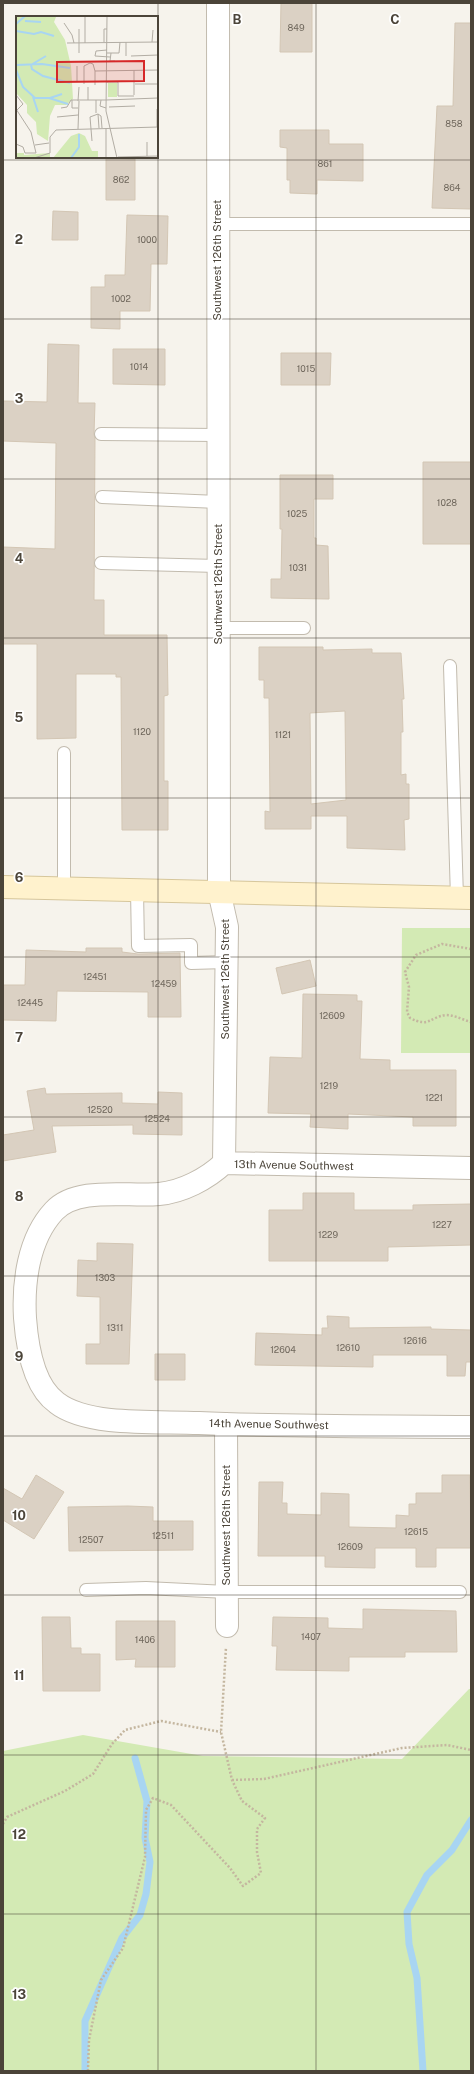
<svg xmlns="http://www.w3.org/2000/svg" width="474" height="2074" font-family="'Public Sans',sans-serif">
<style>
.green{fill:#d3eab4}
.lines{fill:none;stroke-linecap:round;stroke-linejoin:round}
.stream{stroke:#a8d5f2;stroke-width:7}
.building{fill:#dbd1c4;stroke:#d3c6b4;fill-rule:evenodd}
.service-casing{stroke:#c2bbae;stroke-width:14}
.minor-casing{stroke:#c2bbae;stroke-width:24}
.secondary-casing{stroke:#d6c69b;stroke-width:24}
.path{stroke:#c4b69f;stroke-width:2.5;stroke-dasharray:2 2;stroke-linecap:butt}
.service{stroke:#fff;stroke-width:12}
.minor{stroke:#fff;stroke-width:22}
.secondary{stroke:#fff2cd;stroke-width:22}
.grid{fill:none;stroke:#4b4439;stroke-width:1;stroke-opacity:0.55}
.labels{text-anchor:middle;stroke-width:3.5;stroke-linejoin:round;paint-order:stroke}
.number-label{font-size:9px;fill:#6f675c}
.street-label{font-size:11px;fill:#4b4439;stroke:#fff}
.inset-river{fill:none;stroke:#a8d5f2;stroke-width:2}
.inset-road{fill:none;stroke:#b2ada4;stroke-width:1}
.view{fill:#d62828;fill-opacity:0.15;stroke:#d62828;stroke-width:2}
.inset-edge{fill:none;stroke:#4b4439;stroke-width:2}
.grid-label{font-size:13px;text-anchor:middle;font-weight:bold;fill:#4b4439;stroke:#fff;stroke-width:3.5;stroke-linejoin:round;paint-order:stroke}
</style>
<rect width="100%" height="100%" fill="#f6f3ec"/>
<path class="green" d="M402 928H471V1053H401Z
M469 1689H471V2071H3V1751L83 1735 203 1756 402 1759Z"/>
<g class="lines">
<path class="stream" d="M85 2071V2021L122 1938 140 1915 146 1894 150 1862 145 1838 147 1801 135 1758
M423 2071 417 1978 409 1944 407 1912 427 1875 452 1850 471 1820"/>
</g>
<path class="building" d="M281 3H312V52H280Z
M455 23H471V209L432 208 437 106H453Z
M280 130H329V144H363V181L317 180V194L290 193V180H287V148L280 147Z
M106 158 135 159V200H106Z
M53 211 78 212V240H52Z
M127 215 168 216 167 264H151L150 311H120V329L91 328V287H105V275H125Z
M48 344 79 345 78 403H95L94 434 95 438 94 600H104V635H167L168 695 164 696V781H168V830H122L121 677H116V674H76V738L37 739V644H3V547L55 549 56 443 3 441V401L47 402Z
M113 349H165V385L113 384Z
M281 353H331L330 385H281Z
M423 462H471V544H423Z
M280 475H333V499H314V538H316V545L328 546 329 599 271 598V579H281L282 529H280Z
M259 647H323V650L372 649V653H401L404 699H402L403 732H401V775L406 774V784H409V819L404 820 405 850 347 848V816H311V829H265V811L270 812 269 698H264V680H259ZM345 711 346 800 311 804 310 713Z
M86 948H122V952L138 954 180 953 181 1017H148V992L57 991 56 1021 3 1020V985H25L26 950 86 952Z
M310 960 316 986 282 994 276 968Z
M303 994 357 995V1001H362L360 1059 390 1060V1070H456V1126H413V1117L348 1114V1129L310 1127 311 1114 268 1113 270 1057 302 1058Z
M45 1088 46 1094 122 1093V1103L158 1104V1092L182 1093V1135L133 1134V1125L52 1126 56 1152 3 1161V1135L34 1130 27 1091Z
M303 1193H354V1210H413V1205L471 1204V1245L388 1247V1261H269V1210H303Z
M97 1243 133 1244 129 1364H86V1344H100V1297L77 1296 78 1260 97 1261Z
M327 1316 349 1317V1328L431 1327V1329L471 1330V1362H466L465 1376H447V1355H373V1367L255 1365 256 1333 322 1335V1328H328Z
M155 1354H185V1380H155Z
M36 1475 64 1492 34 1539 3 1520V1488L22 1499Z
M442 1475H470L471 1548H436V1567H416V1548H375V1568L325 1567V1556H258L259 1482H283L282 1503H287V1514L321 1515V1493L349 1494V1527L396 1528V1515L409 1516V1504H416V1493H442Z
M128 1506 153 1507V1521H193V1550L69 1551 68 1507Z
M363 1609 456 1611 457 1652H405V1657H349V1671L276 1670 277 1646H272L273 1617 328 1618V1628L363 1629Z
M42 1617H70L71 1648H81V1654H100V1691H43Z
M116 1621H175V1667H135L136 1659 116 1660Z"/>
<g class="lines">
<defs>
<path id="service" d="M217 224H471
M101 434 218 435
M102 497 218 502
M101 563 218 566
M218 628H304
M450 666 457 898
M64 888V753
M137 890 138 946 191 945V963L226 962
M86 1590 146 1588 227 1592H460"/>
<path id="minor" d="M218 3 219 891 227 927 224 1163
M471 1168 224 1163C207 1179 182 1192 159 1194 128 1197 77 1186 54 1211 28 1239 23 1283 25 1318 27 1345 33 1386 57 1403 71 1414 93 1418 110 1420 140 1423 170 1422 199 1423 290 1427 381 1426 471 1427
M226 1424 227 1626"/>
<path id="secondary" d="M3 887 471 898"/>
</defs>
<use href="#service" class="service-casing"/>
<use href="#minor" class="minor-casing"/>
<use href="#secondary" class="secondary-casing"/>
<path class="path" d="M471 949 442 944 416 955 405 972 409 987 407 1012 410 1018C430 1028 429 1017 446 1015 455 1015 463 1020 471 1022
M232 1780 264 1779 402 1748 447 1745 471 1750
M3 1824 7 1817 65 1791 93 1774 112 1744 125 1730 161 1721 221 1732
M88 2071 89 2040 101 1980 123 1948 145 1857 146 1810 153 1798 171 1805 230 1868 243 1886 261 1873 257 1852V1829L265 1818 242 1801 232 1780 221 1732 226 1647"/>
<use href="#service" class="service"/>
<use href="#minor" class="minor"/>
<use href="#secondary" class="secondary"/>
</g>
<path class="grid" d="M158 3V2071M316 3V2071M3 160H471M3 319H471M3 479H471M3 638H471M3 798H471M3 957H471M3 1117H471M3 1276H471M3 1436H471M3 1595H471M3 1755H471M3 1914H471"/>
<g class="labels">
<g class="number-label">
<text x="296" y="31">849</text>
<text x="454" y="127">858</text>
<text x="325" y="167">861</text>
<text x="121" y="183">862</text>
<text x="452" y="191">864</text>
<text x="147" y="243">1000</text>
<text x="121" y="302">1002</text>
<text x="139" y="370">1014</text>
<text x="306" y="372">1015</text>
<text x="447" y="506">1028</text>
<text x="297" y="517">1025</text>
<text x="298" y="571">1031</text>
<text x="142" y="735">1120</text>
<text x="283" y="738">1121</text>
<text x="95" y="980">12451</text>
<text x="164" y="987">12459</text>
<text x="30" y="1006">12445</text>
<text x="332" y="1019">12609</text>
<text x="329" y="1089">1219</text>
<text x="434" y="1101">1221</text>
<text x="100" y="1113">12520</text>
<text x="157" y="1122">12524</text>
<text x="442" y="1228">1227</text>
<text x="328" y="1238">1229</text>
<text x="105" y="1281">1303</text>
<text x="115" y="1331">1311</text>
<text x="415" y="1344">12616</text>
<text x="348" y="1351">12610</text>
<text x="283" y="1353">12604</text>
<text x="416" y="1535">12615</text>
<text x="163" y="1539">12511</text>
<text x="91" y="1543">12507</text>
<text x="350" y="1550">12609</text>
<text x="311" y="1640">1407</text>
<text x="145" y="1643">1406</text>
</g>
<g class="street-label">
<text transform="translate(217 260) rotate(-90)" y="4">Southwest 126th Street</text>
<text transform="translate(218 584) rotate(-90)" y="4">Southwest 126th Street</text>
<text transform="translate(225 979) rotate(-90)" y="4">Southwest 126th Street</text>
<text transform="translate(294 1165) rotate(1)" y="4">13th Avenue Southwest</text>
<text transform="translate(269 1424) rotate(1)" y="4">14th Avenue Southwest</text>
<text transform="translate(226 1525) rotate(-90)" y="4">Southwest 126th Street</text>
</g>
</g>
<g transform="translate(16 16)">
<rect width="142" height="142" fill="#f6f3ec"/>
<path d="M0 0H45L40 1 38 6 49 24 55 50 57 83 50 89H39L34 100 32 125 21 118 20 106 11 97V89L0 77ZM92 67H101V81H92ZM63 117 69 120 76 135H82V142H37L55 120ZM0 137H8V139L34 137V142H0Z" fill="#d3eab4"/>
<path class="inset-river" d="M9 5 25 6M0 8 9 0M0 15 18 18 25 16 38 20M30 40 15 49 16 53 27 60 54 67M0 49 26 48 54 52M0 54 7 71 19 82H33L52 88M17 81 22 96M34 82 46 78M55 142 63 131V118"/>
<path class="inset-road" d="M91 0 90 95 101 142M69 1V27M48 7 56 19 58 27M88 26V13H91M110 26V40M136 26 137 14M51 27 142 26M91 34 80 35 79 40 94 41M63 37V13M91 37H103L104 26M95 37 94 45H99M115 40 142 39M61 50V65M79 55 142 54M90 66H102V80H118M68 68V50L74 47 77 48 79 55V69M119 68H142M72 71V84M0 79 7 88 1 94M118 79V54M56 84V92H62M85 84 84 90 90 92M90 84 142 82M62 85 63 71M93 91 119 90M45 92 51 91 55 84H90M0 93 15 116 20 137H9L7 131 0 128M141 93V111M80 97V84M41 101 62 99M83 112 82 98 85 100 86 112M90 112V142M62 113 63 85M76 125 74 101 82 98M19 129 33 127M131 140V126M102 141 142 140M18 142 34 137V121L40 114 142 111"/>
<path class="view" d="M128 45V65L41 66V46Z"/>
<rect width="142" height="142" class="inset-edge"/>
</g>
<g class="grid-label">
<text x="237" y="24">B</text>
<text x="395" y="24">C</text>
<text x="19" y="244">2</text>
<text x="19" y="403">3</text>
<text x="19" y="563">4</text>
<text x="19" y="722">5</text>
<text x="19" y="882">6</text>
<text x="19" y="1042">7</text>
<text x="19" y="1201">8</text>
<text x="19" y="1361">9</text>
<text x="19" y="1520">10</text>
<text x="19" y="1680">11</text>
<text x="19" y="1839">12</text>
<text x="19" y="1999">13</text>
</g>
<rect width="474" height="2074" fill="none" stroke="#4b4439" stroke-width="8"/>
</svg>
